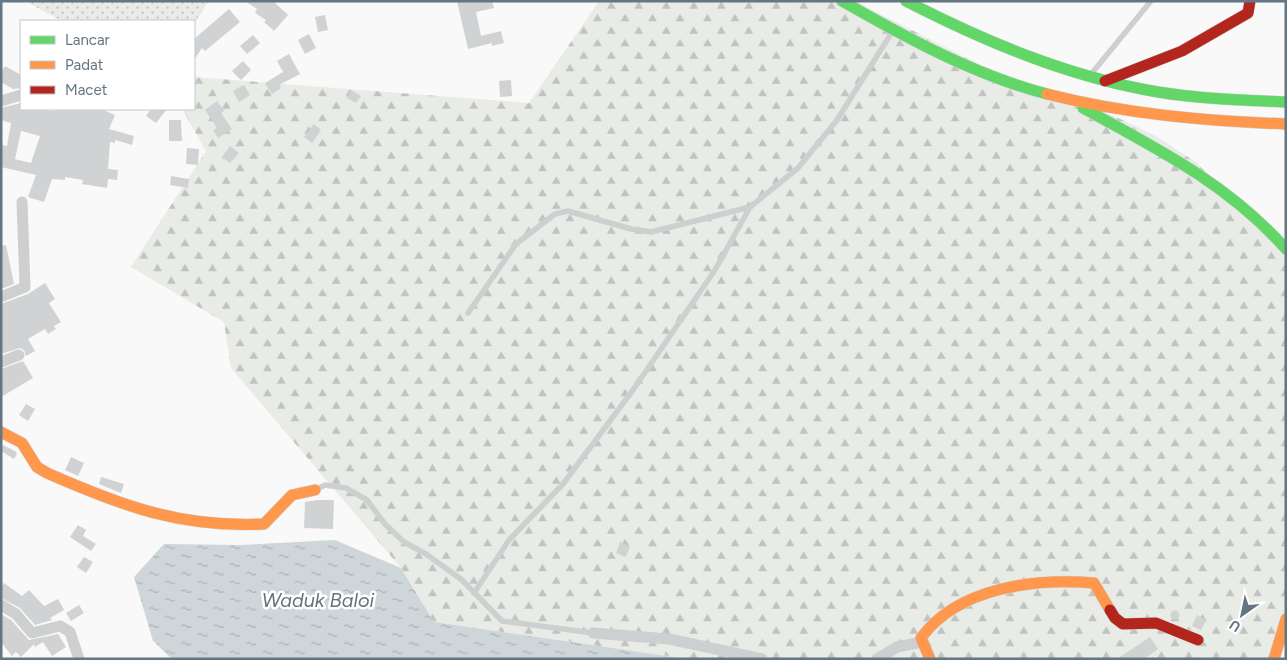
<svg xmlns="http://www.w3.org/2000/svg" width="1287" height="660" font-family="Figtree,sans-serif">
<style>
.grass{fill:url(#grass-dots)}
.forest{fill:url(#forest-firs)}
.water{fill:url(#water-ripples)}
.building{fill:#d0d2d3;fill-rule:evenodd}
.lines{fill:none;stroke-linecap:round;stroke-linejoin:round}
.fast-casing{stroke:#d5d6d7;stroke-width:12}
.slow-casing{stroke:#d5d6d7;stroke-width:12}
.jam-casing{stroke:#d5d6d7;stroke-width:12}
.lane{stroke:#cecfd0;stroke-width:5.5}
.street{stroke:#cecfd0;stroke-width:11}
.fast{stroke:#63d668;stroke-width:11}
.slow{stroke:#ff974d;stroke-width:11}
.jam{stroke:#b3261e;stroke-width:11}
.labels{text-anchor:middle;stroke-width:5;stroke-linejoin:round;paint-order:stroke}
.water-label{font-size:20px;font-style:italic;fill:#60757c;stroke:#fff}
</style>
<defs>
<pattern id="grass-dots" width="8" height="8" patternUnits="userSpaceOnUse" patternTransform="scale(1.25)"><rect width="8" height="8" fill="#e8ebe6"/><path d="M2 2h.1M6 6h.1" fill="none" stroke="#c0c3c0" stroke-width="1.8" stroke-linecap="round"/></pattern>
<pattern id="forest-firs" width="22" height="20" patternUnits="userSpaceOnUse" patternTransform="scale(1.25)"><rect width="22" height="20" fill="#e8ebe6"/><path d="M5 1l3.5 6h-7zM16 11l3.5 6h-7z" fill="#c0c3c0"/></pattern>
<pattern id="water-ripples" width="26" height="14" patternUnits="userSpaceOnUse" patternTransform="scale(1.25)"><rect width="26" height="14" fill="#ced6d9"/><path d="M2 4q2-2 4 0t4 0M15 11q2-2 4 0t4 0" fill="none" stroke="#abb2b5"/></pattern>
</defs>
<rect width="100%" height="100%" fill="#f9f9f9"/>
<path class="grass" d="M25 1H209L194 24V21H62Z"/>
<path class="forest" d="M599 1H855L982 66 1116 117 1156 136 1197 163 1286 257V627L1277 659H688L434 622 401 568 231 368 224 322 131 267 206 151 182 109H194V77L529 103Z"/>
<path class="water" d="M335 540 401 568 434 622 688 659H172L153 641 134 577 164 544 241 545Z"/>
<path class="building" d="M245 1H273L288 15 274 31 264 22 266 20 255 13 257 9Z
M457 1H492L494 8 476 12 481 36 501 31 504 43 492 46V43L468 49Z
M229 9 240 22 205 51 202 48 194 60V39Z
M325 15 328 30 318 32 315 17Z
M309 34 316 48 305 54 298 40Z
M253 35 260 43 247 54 240 46Z
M289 54 300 74 279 85 281 88 272 94 265 83 283 72 277 61Z
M243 61 251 70 241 80 232 71Z
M5 66 21 75V88L13 89 1 82V72Z
M511 80 512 96 500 97 499 81Z
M244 85 250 95 239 102 233 91Z
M351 90 361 96 356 103 347 98Z
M217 101 224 111 221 113 232 129 218 138 213 130 217 128 205 110Z
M21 103V109L56 111 57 109H101L115 115 109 129 134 136 132 145 115 140V143L110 142 108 169 118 170 117 180 108 179 107 188 82 184 83 180 65 177V180L52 179 44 202 28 197 36 175 1 167V145L7 146 11 123 1 120V108ZM21 131 40 136 31 163 15 159Z
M151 109H167L156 123 146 116Z
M169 120H181L182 141H169Z
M314 124 321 130 312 143 304 137Z
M230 146 239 153 230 163 222 157Z
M187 148 199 149 198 165 186 164Z
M171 176 189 179 188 188 170 185Z
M6 245 14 284 1 289V246Z
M45 283 55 299 49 303 61 322 54 326 56 329 48 334 45 329 28 339 35 351 26 356 24 350 20 348 1 354V304L28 294Z
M23 361 33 378 1 397V369Z
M26 404 35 409 28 421 19 415Z
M3 445 15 451 17 454 14 459 1 451Z
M71 457 84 463 78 476 65 470Z
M101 477 124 484 121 493 99 484Z
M318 500H334L333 529 304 528 305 502Z
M78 525 86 530 83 536 96 544 91 551 70 537Z
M620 542 630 546 626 557 616 553Z
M84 557 93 562 86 573 77 567Z
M4 583 22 596 29 590 44 606 58 599 64 610 50 618 52 620 35 625 20 608 1 598V587Z
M79 605 84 613 71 621 66 613Z
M1170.5 615a4.5 4.5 0 1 1 9 0a4.5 4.5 0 1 1-9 0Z
M1 614 11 620 29 640 58 634 66 647 52 656 43 642 35 647 34 644 21 657 16 652 12 656 1 642Z
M1197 615 1206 620 1201 630 1192 626Z
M1150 637 1158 649 1144 659H1117Z"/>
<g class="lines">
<defs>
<path id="fast" d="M842 1C907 38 974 75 1047 94
M906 1C986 42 1069 77 1158 92 1200 99 1243 100 1286 102
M1083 108C1158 149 1228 184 1286 249"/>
<path id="slow" d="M1047 94C1125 114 1205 121 1286 124
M1 432 22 443 37 467 47 473C122 506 181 528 264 524L292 495 315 490
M930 659 921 638C958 587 1036 578 1094 583L1110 610
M1274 659 1286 619"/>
<path id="jam" d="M1105 81 1182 51 1248 13 1250 1
M1110 610 1115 618 1123 624 1156 623 1198 640"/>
</defs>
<use href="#fast" class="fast-casing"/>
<use href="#slow" class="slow-casing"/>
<use href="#jam" class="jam-casing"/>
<path class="lane" d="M1092 73 1151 1
M468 313 516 244 555 214 568 211 631 229 651 232 750 207
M317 489 325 485 346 488 367 500 385 524 404 542 426 554 462 580 502 621 593 633
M474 593 509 540 563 484 633 390 715 270 750 207 798 168 837 120 892 32"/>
<path class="street" d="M1 101 21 95
M1 297 25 287 22 202
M1 362 19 355
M1 605 16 614 32 633 60 626 70 632 79 659
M593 633 669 639 762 659
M877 659 897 647 922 642"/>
<use href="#fast" class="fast"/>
<use href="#slow" class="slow"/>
<use href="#jam" class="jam"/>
</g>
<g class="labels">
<g class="water-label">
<text x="318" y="607">Waduk Baloi</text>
</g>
</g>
<rect width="1287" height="660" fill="none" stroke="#657683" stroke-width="5"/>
<rect x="20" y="20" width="175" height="90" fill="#ffffff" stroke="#c1c8cd"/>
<rect x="30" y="36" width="25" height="8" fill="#63d668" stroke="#c1c8cd"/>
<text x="65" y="45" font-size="15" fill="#657683">Lancar</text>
<rect x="30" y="61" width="25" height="8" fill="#ff974d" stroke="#c1c8cd"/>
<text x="65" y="70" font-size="15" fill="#657683">Padat</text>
<rect x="30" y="86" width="25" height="8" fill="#b3261e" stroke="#c1c8cd"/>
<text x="65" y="95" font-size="15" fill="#657683">Macet</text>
<g transform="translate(1242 615) rotate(213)" stroke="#ffffff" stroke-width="4" paint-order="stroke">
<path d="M0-4L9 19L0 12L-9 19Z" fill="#657683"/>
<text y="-8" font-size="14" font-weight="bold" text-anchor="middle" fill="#657683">U</text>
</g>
</svg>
